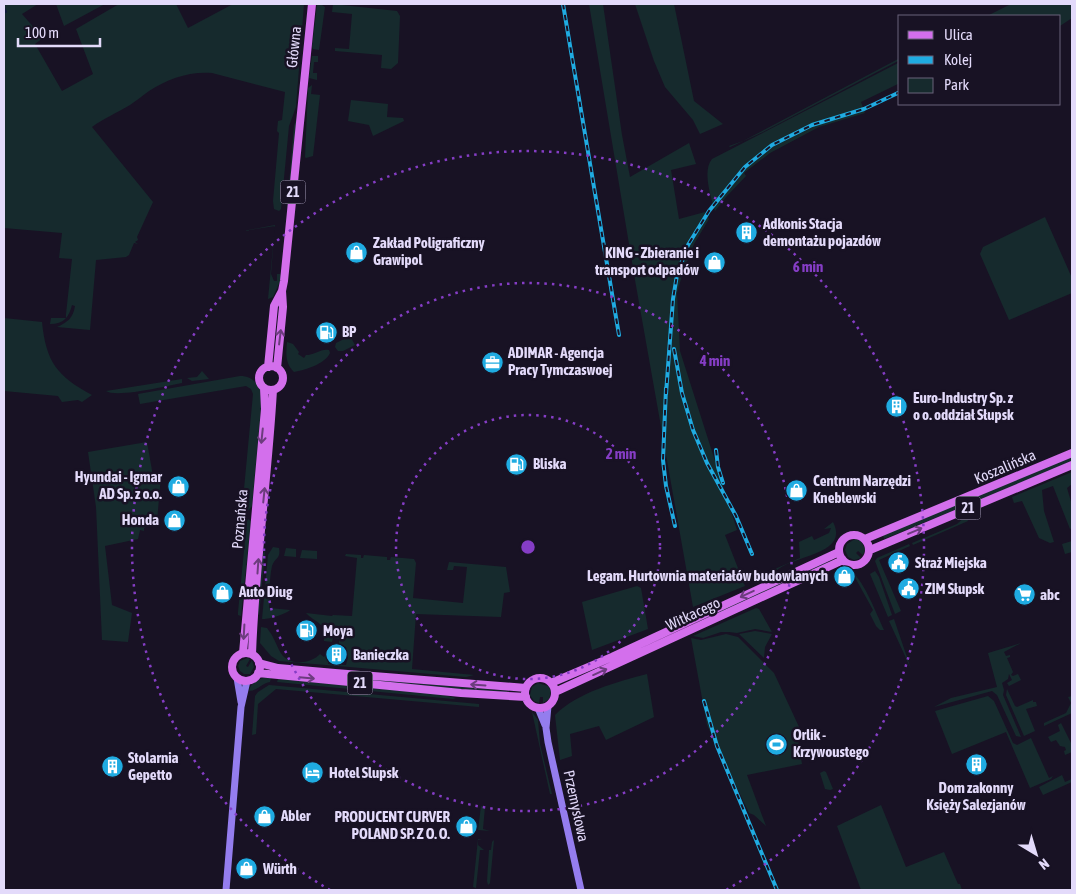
<svg xmlns="http://www.w3.org/2000/svg" width="1076" height="894" font-family="'Asap Condensed',sans-serif">
<style>
.green{fill:#162a2d}
.lines{fill:none;stroke-linecap:round;stroke-linejoin:round}
.stream{stroke:#11193e;stroke-width:2}
.secondary{stroke:#947dee;stroke-width:7}
.primary{stroke:#d36fec;stroke-width:8}
.rail-casing{stroke:#1fabe1;stroke-width:4}
.rail{stroke:#181224;stroke-width:2;stroke-dasharray:5.5;stroke-linecap:butt}
.oneway{stroke:#6c3c7e}
.ring{fill:none;stroke:#853dc5;stroke-width:2.5;stroke-dasharray:2.5 5}
.labels{text-anchor:middle;stroke-width:5;stroke-linejoin:round;paint-order:stroke}
.shield{fill:#181224;stroke:#a69eba;stroke-width:1}
.shield-label{font-size:14px;font-weight:bold;fill:#e3dafa}
.street-label{font-size:15px;fill:#e3dafa;stroke:#181224}
.poi-label{font-size:15px;font-weight:bold;fill:#e3dafa;stroke:#181224;text-anchor:start}
.centre{fill:#853dc5;stroke:#181224;stroke-width:2.5}
.ring-label{font-size:15px;text-anchor:middle;font-weight:bold;fill:#853dc5;stroke:#181224;stroke-width:5;stroke-linejoin:round;paint-order:stroke}
</style>
<rect width="100%" height="100%" fill="#181224"/>
<path class="green" d="M4 4H38L22 14 43 38 35 44 62 91 93 74 76 29 119 4H176L188 28 233 4H304L296 107 289 126 281 209 279 211 274 209 273 201 279 133 277 131 278 121 282 120 285 92 212 73C190 71 167 79 149 91 142 96 136 101 130 105 117 113 104 118 92 127L153 202 137 237 138 240 135 242 138 244 134 243 129 255 126 257 96 260 90 330 57 327C68 322 73 318 75 306L72 305C69 317 64 324 50 324L51 318H66V314L72 259 59 258 62 233 4 228Z
M56 4H105L64 26Z
M333 4 397 11 400 16 398 63 391 69 381 68 382 55 335 51V48L349 49 352 14 332 12Z
M589 4H603L622 135 630 177 689 143 696 164 671 170 679 219 705 212 709 219 694 244 683 272 677 293 680 351 737 530 725 535 745 586 693 607 635 280Z
M635 4H674L694 101 723 124 700 134 693 120 665 87 654 61Z
M1011 4H1072V18L1060 26V16H987Z
M317 5H322L325 7 319 50 313 49 312 47Z
M312 56H318V62H314L313 73H317V80L309 78Z
M900 58V60L763 132 730 147 729 146 743 141Z
M900 62V83L861 102 865 113 819 127 770 153 744 173 746 176 726 197 715 211C711 197 702 171 712 159Z
M312 85 311 94 320 95 313 156 306 158 305 157 308 88Z
M351 100 388 104 387 117 403 118 404 121 373 136 369 125 348 121Z
M297 117 288 207 287 208 294 126Z
M1045 217 1072 278V293L1009 320 980 254 983 247Z
M275 225 271 274 274 281H277V274H280L282 277 273 297 268 299 275 226 243 231Z
M4 318 42 322C46 362 57 376 92 395L82 402 78 400 62 402 58 396 4 391Z
M350 336 355 345 343 351H338L335 347 336 343Z
M287 342 293 344 299 352 298 354 304 358 306 355C314 355 322 348 329 350L330 353C325 364 305 370 294 372 285 364 286 353 287 342Z
M202 371 209 379 192 381 187 378 197 377Z
M240 376C253 376 260 385 262 397L252 506 248 511 242 510 253 394 251 389 246 386 140 404 138 394Z
M182 379V383C167 386 117 398 106 391Z
M147 442 153 476 161 475 157 522 144 528V531L140 530 138 539 105 546 112 605 132 613 128 642 102 640 96 507 88 452Z
M1072 456V460L1062 466 884 539 883 535Z
M1072 472V484L1067 488 1072 505V528L1070 529 1053 486 1042 490 1044 511 1054 542 1050 543 1039 538 1022 501 1014 503 1012 497Z
M966 516 968 521 913 545 912 543 957 524Z
M248 519 251 521 241 616 238 615V612L247 520Z
M833 522C850 555 793 555 776 571L775 569 800 558 799 542 812 536 814 540 829 533 831 528 824 529Z
M855 539 861 541 865 549 863 555 858 551 856 553 861 558 854 560 848 557 845 550 847 544Z
M1072 541V552L1065 554 1062 544Z
M909 544 910 546 879 560 901 611 895 614 875 561 877 558Z
M273 547 279 548C281 559 275 557 272 566 269 579 270 595 269 608L290 610C286 614 267 620 262 619L268 555Z
M286 548 296 549V557L284 556Z
M302 550 317 551V559L300 558Z
M265 551 259 616 258 611 262 555Z
M346 554 361 555V558H363L364 555 387 557V560H390L391 557 414 559 416 563 413 598 463 603 467 567 454 566 453 570H447L449 562 506 567 510 592 504 593 501 617 416 614 412 669 474 675 466 677 279 661 271 656 260 643 261 627 267 628 269 631C275 638 277 649 283 656 293 666 312 663 320 654L324 657 326 655H328V664L346 665 348 657 346 647 339 644V639L333 638 332 642 324 641C326 621 316 624 306 613L332 616 333 615 352 616 357 558 345 556Z
M826 562 827 564 704 620V618Z
M875 571 879 577 892 615 888 617 870 574Z
M852 572C864 581 877 615 884 630H880L876 626 870 614 873 610Z
M637 586 641 588 648 629 592 650 582 602Z
M756 608 759 609 772 632 755 629 737 633 729 632H721L703 638 693 636Z
M894 619 911 669 889 621Z
M755 631 772 634 765 647 764 658 739 634Z
M726 634 738 637 774 673 800 729 796 730 799 739 798 740 802 764 747 775 766 826 754 815 749 813 707 725 691 638 701 640Z
M1021 643 1004 652 1006 656 1010 655V657L1007 658 1013 672 1011 675 1013 676 1018 674 1021 680 1009 686 1007 683 1012 680 1009 674 1008 679 1002 683 1004 690 1003 695 1021 737 1016 736 997 695 992 691 934 707 951 698 997 687 988 653Z
M247 658 250 659 246 666 248 667 252 660 254 667 250 674H244L240 671 238 666 240 661Z
M278 671 507 691V693L395 684Z
M647 674 654 717 606 740 599 726 570 734 572 756 560 760 555 715C578 692 617 682 647 674Z
M264 678H271L270 682C262 683 257 691 249 691 250 684 257 679 264 678Z
M278 679 439 694 456 698 453 699 277 682Z
M538 683 548 686 551 691 549 699 543 703V697H540L539 703 534 701 530 695 532 687Z
M269 685 479 704V707L276 689 258 704 256 734 252 735 255 696 258 692Z
M1007 689 1015 706 1017 707 1033 700V702H1036L1037 706 1026 709 1035 731 1024 736 1006 695Z
M988 696 994 701 1013 743 1017 745 1031 738 1049 778 1053 776 1051 779 1030 788 1006 732 952 754 935 711Z
M1072 696V713L1044 726V723L1066 713 1071 703 1068 697Z
M532 712 538 720 540 744 552 794H550Z
M1061 723 1072 745V752L1065 755 1064 751 1066 750 1065 747 1060 746 1056 740 1051 742 1048 737 1060 731 1058 725Z
M824 771 826 772 833 789 830 790 825 789 820 773Z
M1062 775 1065 782 1072 779V782L1043 795 1039 787Z
M881 805 906 867 944 852 958 884H960L962 890H861L837 826Z
M481 806 485 807 483 829 490 831 478 830Z
M478 839 482 840H478V845L484 850H480L476 888 473 887Z
M494 840 490 883 488 885 487 881 489 850H491L492 842Z"/>
<g class="lines">
<path class="stream" d="M4 8 6 12"/>
<path class="secondary" d="M237 678 241 702
M548 706 546 728 548 742 581 890
M538 708 545 725
M226 890 241 707 247 681"/>
<path class="primary" d="M259 378a12 12 0 1 1 24 0a12 12 0 1 1-24 0Z
M268 367 274 306 282 291 284 281 312 4
M277 368 283 307 282 291
M839 550a15 15 0 1 1 30 0a15 15 0 1 1-30 0Z
M865 539 1072 453
M870 550 1072 465
M243 653 265 409 264 388
M232 667a14 14 0 1 1 28 0a14 14 0 1 1-28 0Z
M252 654C255 566 268 478 273 390
M259 663 278 668 335 673 526 688
M258 673 461 693 526 697
M525 693a15 15 0 1 1 30 0a15 15 0 1 1-30 0Z
M551 683 612 657 839 552
M555 692 843 560"/>
<defs>
<path id="rail" d="M563 4 619 335
M674 349 682 393 693 430 707 463 736 516 752 554
M666 388 663 460 666 486 675 526
M666 394 673 299 677 275 688 245 709 211 745 167 772 145 812 125 864 109 900 92
M716 450 718 467 723 483
M704 701 717 746 777 890"/>
</defs>
<use href="#rail" class="rail-casing"/>
<use href="#rail" class="rail"/>
</g>
<defs><path id="oneway-shaft" d="M-6 0H5M1.5-3L5.5 0L1.5 3" fill="none" stroke-width="1.6" stroke-linecap="round" stroke-linejoin="round" transform="scale(1.25)"/></defs>
<g class="oneway">
<use href="#oneway-shaft" transform="translate(280 337) rotate(-83)"/>
<use href="#oneway-shaft" transform="translate(262 436) rotate(96)"/>
<use href="#oneway-shaft" transform="translate(264 495) rotate(-84)"/>
<use href="#oneway-shaft" transform="translate(915 531) rotate(-23)"/>
<use href="#oneway-shaft" transform="translate(258 566) rotate(-86)"/>
<use href="#oneway-shaft" transform="translate(747 594) rotate(155)"/>
<use href="#oneway-shaft" transform="translate(244 632) rotate(93)"/>
<use href="#oneway-shaft" transform="translate(600 672) rotate(-24)"/>
<use href="#oneway-shaft" transform="translate(307 678) rotate(5)"/>
<use href="#oneway-shaft" transform="translate(478 685) rotate(-176)"/>
</g>
<g class="ring">
<circle cx="528" cy="547" r="132"/>
<circle cx="528" cy="547" r="264"/>
<path d="M330 890A396 396 0 1 1 726 890"/>
</g>
<defs>
<symbol id="building-disc" viewBox="-11 -11 22 22"><circle r="9.5" fill="#1fabe1" stroke="#181224"/><path d="M-4-6H4V6H1V3H-1V6H-4ZM-2.5-4.3h1.7v1.8h-1.7ZM.8-4.3h1.7v1.8H.8ZM-2.5-1h1.7V.8h-1.7ZM.8-1h1.7V.8H.8Z" fill="#fff"/></symbol>
<symbol id="shop-disc" viewBox="-11 -11 22 22"><circle r="9.5" fill="#1fabe1" stroke="#181224"/><path d="M-5-2.5h2.3a2.7 3.5 0 0 1 5.4 0H5L5.5 6h-11ZM-1.5-2.5h3a1.5 2.3 0 0 0-3 0Z" fill="#fff"/></symbol>
<symbol id="fuel-disc" viewBox="-11 -11 22 22"><circle r="9.5" fill="#1fabe1" stroke="#181224"/><path d="M-5.5-6h7V0h2V4h1.3V-2.5L3-4.5l.8-.8L6-3V5H2.5V1h-1V6h-7ZM-4.2-4.7v3.2H.2V-4.7Z" fill="#fff"/></symbol>
<symbol id="office-disc" viewBox="-11 -11 22 22"><circle r="9.5" fill="#1fabe1" stroke="#181224"/><path d="M-6-3h4V-5.5h4V-3h4V5H-6ZM-1-4.5V-3h2v-1.5ZM-6 0V1H6V0Z" fill="#fff"/></symbol>
<symbol id="civic-disc" viewBox="-11 -11 22 22"><circle r="9.5" fill="#1fabe1" stroke="#181224"/><path d="M-.6-6.5H3V-4.5H.6V-3L4-1V1h2V6H-6V1h2V-1L-.6-3ZM-1.2 2.5V6h2.4V2.5Z" fill="#fff"/></symbol>
<symbol id="supermarket-disc" viewBox="-11 -11 22 22"><circle r="9.5" fill="#1fabe1" stroke="#181224"/><path d="M-6-5.5h2.5l.6 2H6L4.5 2H-2.5L-4.4-4H-6ZM-1.5 3.2a1.3 1.3 0 1 0 .1 0ZM3 3.2a1.3 1.3 0 1 0 .1 0Z" fill="#fff"/></symbol>
<symbol id="stadium-disc" viewBox="-11 -11 22 22"><circle r="9.5" fill="#1fabe1" stroke="#181224"/><path d="M0-5a6.5 5 0 1 0 0 10a6.5 5 0 1 0 0-10ZM-3.5-1.8h7v3.6h-7Z" fill="#fff"/></symbol>
<symbol id="hotel-disc" viewBox="-11 -11 22 22"><circle r="9.5" fill="#1fabe1" stroke="#181224"/><path d="M-6-4.5h1.5V1H6V5H4.5V3h-9V5H-6ZM-4 0a1.8 1.8 0 1 1 3.6 0ZM.5 0V-2.5h3Q6-2.5 6 0Z" fill="#fff"/></symbol>
</defs>
<g fill-rule="evenodd">
<use href="#building-disc" x="734" y="220" width="25" height="25"/>
<use href="#shop-disc" x="344" y="240" width="25" height="25"/>
<use href="#shop-disc" x="702" y="250" width="25" height="25"/>
<use href="#fuel-disc" x="314" y="320" width="25" height="25"/>
<use href="#office-disc" x="480" y="350" width="25" height="25"/>
<use href="#building-disc" x="884" y="394" width="25" height="25"/>
<use href="#fuel-disc" x="504" y="452" width="25" height="25"/>
<use href="#shop-disc" x="166" y="474" width="25" height="25"/>
<use href="#shop-disc" x="784" y="478" width="25" height="25"/>
<use href="#shop-disc" x="162" y="508" width="25" height="25"/>
<use href="#civic-disc" x="886" y="550" width="25" height="25"/>
<use href="#shop-disc" x="832" y="564" width="25" height="25"/>
<use href="#civic-disc" x="896" y="576" width="25" height="25"/>
<use href="#shop-disc" x="210" y="580" width="25" height="25"/>
<use href="#supermarket-disc" x="1012" y="582" width="25" height="25"/>
<use href="#fuel-disc" x="294" y="618" width="25" height="25"/>
<use href="#building-disc" x="324" y="642" width="25" height="25"/>
<use href="#stadium-disc" x="764" y="732" width="25" height="25"/>
<use href="#building-disc" x="964" y="752" width="25" height="25"/>
<use href="#building-disc" x="100" y="754" width="25" height="25"/>
<use href="#hotel-disc" x="300" y="760" width="25" height="25"/>
<use href="#shop-disc" x="252" y="804" width="25" height="25"/>
<use href="#shop-disc" x="454" y="814" width="25" height="25"/>
<use href="#shop-disc" x="234" y="856" width="25" height="25"/>
</g>
<g class="labels">
<g class="shield">
<rect x="280.5" y="180.5" width="25" height="23" rx="4"/>
<rect x="955.5" y="496.5" width="25" height="23" rx="4"/>
<rect x="347.5" y="671.5" width="25" height="23" rx="4"/>
</g>
<g class="shield-label">
<text x="293" y="197">21</text>
<text x="968" y="513">21</text>
<text x="360" y="688">21</text>
</g>
<g class="street-label">
<text transform="translate(294 47) rotate(-84)" y="5">Główna</text>
<text transform="translate(1005 467) rotate(-23)" y="5">Koszalińska</text>
<text transform="translate(240 519) rotate(-85)" y="5">Poznańska</text>
<text transform="translate(693 614) rotate(-25)" y="5">Witkacego</text>
<text transform="translate(576 806) rotate(78)" y="5">Przemysłowa</text>
</g>
<g class="poi-label">
<text x="763" y="229">Adkonis Stacja<tspan x="763" dy="17">demontażu pojazdów</tspan></text>
<text x="373" y="248">Zakład Poligraficzny<tspan x="373" dy="17">Grawipol</tspan></text>
<text x="699" y="258" text-anchor="end">KING - Zbieranie i<tspan x="699" dy="17">transport odpadów</tspan></text>
<text x="342" y="337">BP</text>
<text x="508" y="358">ADIMAR - Agencja<tspan x="508" dy="17">Pracy Tymczaswoej</tspan></text>
<text x="913" y="403">Euro-Industry Sp. z<tspan x="913" dy="17">o o. oddział Słupsk</tspan></text>
<text x="533" y="469">Bliska</text>
<text x="162" y="482" text-anchor="end">Hyundai - Igmar<tspan x="162" dy="17">AD Sp. z o.o.</tspan></text>
<text x="813" y="486">Centrum Narzędzi<tspan x="813" dy="17">Kneblewski</tspan></text>
<text x="159" y="525" text-anchor="end">Honda</text>
<text x="915" y="568">Straż Miejska</text>
<text x="828" y="581" text-anchor="end">Legam. Hurtownia materiałów budowlanych</text>
<text x="925" y="594">ZIM Słupsk</text>
<text x="239" y="597">Auto Diug</text>
<text x="1040" y="600">abc</text>
<text x="323" y="636">Moya</text>
<text x="353" y="660">Banieczka</text>
<text x="793" y="740">Orlik -<tspan x="793" dy="17">Krzywoustego</tspan></text>
<text x="128" y="763">Stolarnia<tspan x="128" dy="17">Gepetto</tspan></text>
<text x="329" y="778">Hotel Slupsk</text>
<text x="976" y="793" text-anchor="middle">Dom zakonny<tspan x="976" dy="17">Księży Salezjanów</tspan></text>
<text x="281" y="821">Abler</text>
<text x="450" y="822" text-anchor="end">PRODUCENT CURVER<tspan x="450" dy="17">POLAND SP. Z O. O.</tspan></text>
<text x="263" y="874">Würth</text>
</g>
</g>
<circle cx="528" cy="547" r="8" class="centre"/>
<g class="ring-label">
<text x="808" y="272">6 min</text>
<text x="715" y="366">4 min</text>
<text x="621" y="459">2 min</text>
</g>
<rect width="1076" height="894" fill="none" stroke="#e3dafa" stroke-width="10"/>
<rect x="898" y="15" width="162" height="90" fill="#181224" stroke="#69627a"/>
<rect x="908" y="31" width="25" height="8" fill="#d36fec" stroke="#69627a"/>
<text x="944" y="40" font-size="15" fill="#e3dafa">Ulica</text>
<rect x="908" y="56" width="25" height="8" fill="#1fabe1" stroke="#69627a"/>
<text x="944" y="65" font-size="15" fill="#e3dafa">Kolej</text>
<rect x="908" y="78" width="25" height="15" fill="#162a2d" stroke="#69627a"/>
<text x="944" y="90" font-size="15" fill="#e3dafa">Park</text>
<g transform="translate(1036 854) rotate(142)" stroke="#181224" stroke-width="4" paint-order="stroke">
<path d="M0-4L9 19L0 12L-9 19Z" fill="#e3dafa"/>
<text y="-8" font-size="14" font-weight="bold" text-anchor="middle" fill="#e3dafa">N</text>
</g>
<path d="M18 38v8h82v-8" fill="none" stroke="#e3dafa" stroke-width="2.5"/>
<text x="25" y="38" font-size="15" fill="#e3dafa" stroke="#181224" stroke-width="4" paint-order="stroke">100 m</text>
</svg>
